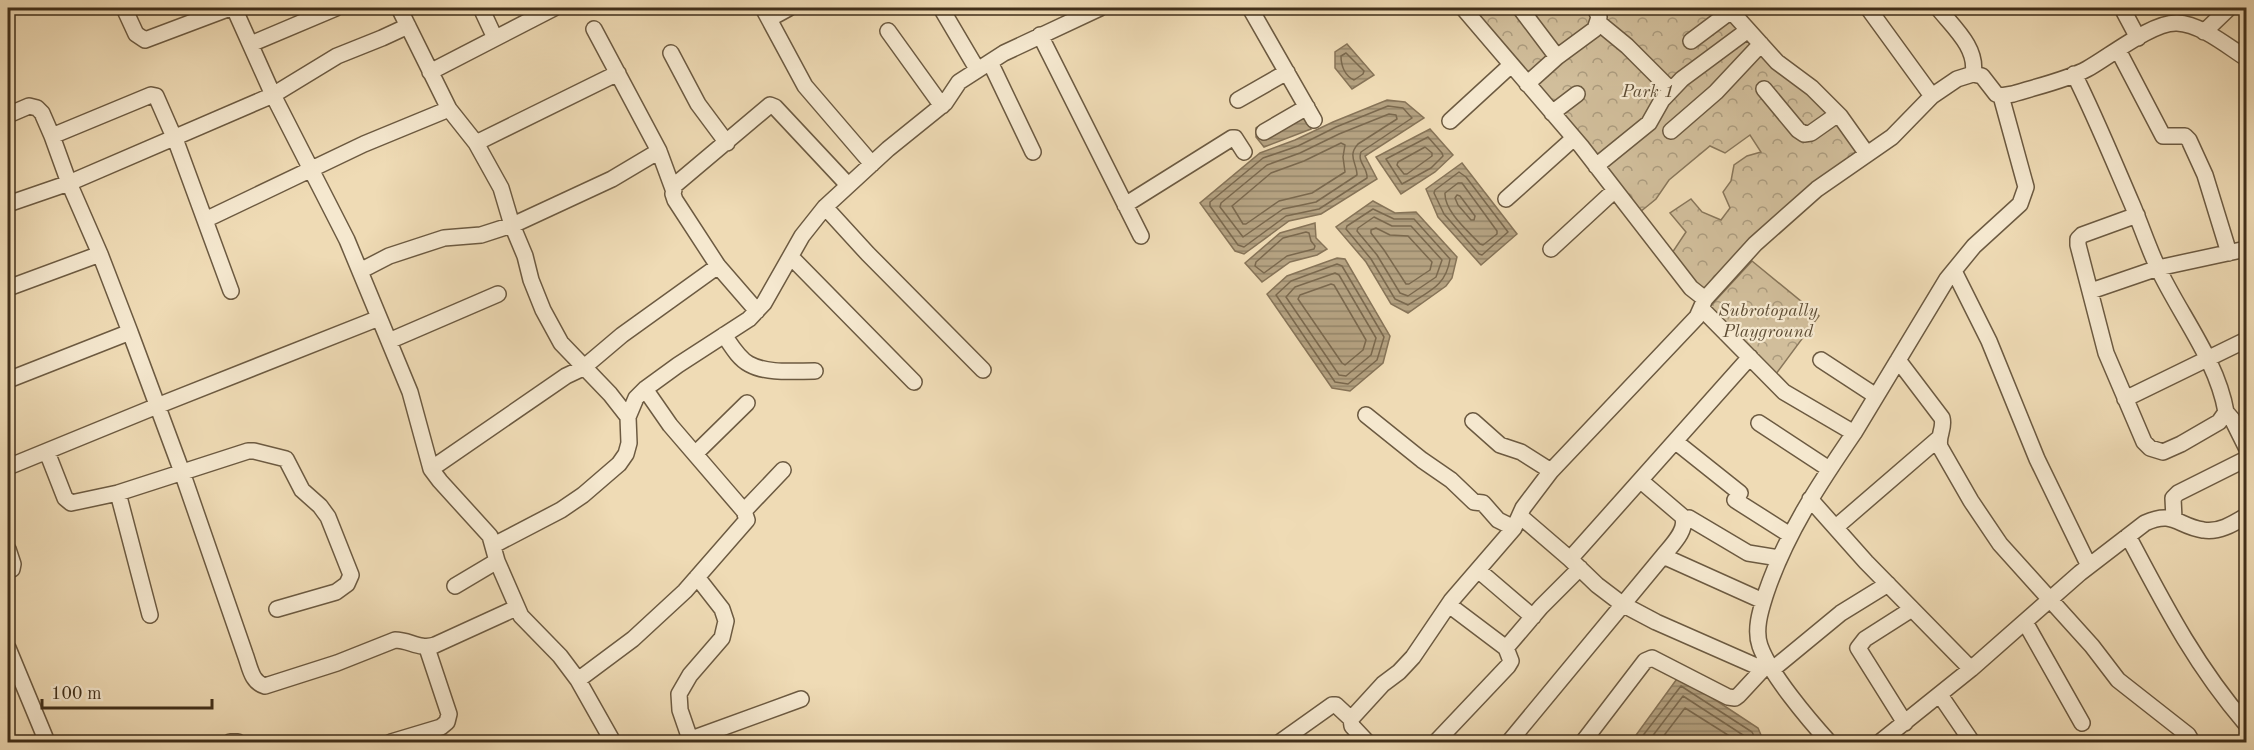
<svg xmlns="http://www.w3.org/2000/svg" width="2254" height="750" font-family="'Old Standard TT',serif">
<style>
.park{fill:url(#park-crowns);stroke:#88765a;stroke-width:1.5}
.water{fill:url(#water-rules);stroke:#867357;stroke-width:1.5}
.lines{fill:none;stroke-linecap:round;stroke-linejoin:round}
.shore{stroke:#7a684d;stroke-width:1.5}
.minor-casing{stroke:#6c5a41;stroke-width:18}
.minor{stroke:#f5e8cf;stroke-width:15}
.labels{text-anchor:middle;stroke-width:4.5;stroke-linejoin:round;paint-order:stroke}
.park-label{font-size:18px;font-style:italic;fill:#5d4c34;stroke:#f5e8cf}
</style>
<defs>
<pattern id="park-crowns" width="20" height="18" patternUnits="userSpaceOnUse" patternTransform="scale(1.5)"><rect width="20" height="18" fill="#d1be9b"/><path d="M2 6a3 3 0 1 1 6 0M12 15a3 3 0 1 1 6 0" fill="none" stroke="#ab9b7e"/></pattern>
<pattern id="water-rules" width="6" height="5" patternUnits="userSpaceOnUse" patternTransform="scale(1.5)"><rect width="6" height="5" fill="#b4a180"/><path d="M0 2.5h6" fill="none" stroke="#948468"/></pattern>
</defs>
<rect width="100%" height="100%" fill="#efdbb5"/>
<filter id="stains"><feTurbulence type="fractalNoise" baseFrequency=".00333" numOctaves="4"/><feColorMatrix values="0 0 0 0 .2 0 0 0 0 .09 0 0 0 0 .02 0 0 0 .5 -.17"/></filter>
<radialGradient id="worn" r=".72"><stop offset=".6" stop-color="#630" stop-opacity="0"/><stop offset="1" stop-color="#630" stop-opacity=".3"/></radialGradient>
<path class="park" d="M1467 8H1653L1654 9 1657 8H1730L1842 125 1861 152 1705 294 1670 256 1686 232 1670 213 1691 199 1702 212 1721 220 1730 208 1723 192 1731 181 1734 165 1747 156 1761 152 1750 135 1725 153 1710 146 1669 180 1656 199 1640 212Z
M1752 261 1819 316 1776 374 1705 312Z"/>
<path class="water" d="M1347 44 1374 75 1352 89 1335 68V52Z
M1387 100 1405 102 1424 118 1365 156 1377 179 1321 214 1289 221 1244 254 1235 251 1200 203 1260 153 1295 140 1333 122Z
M1300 103 1311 129 1264 147 1256 137V128Z
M1430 129 1453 155 1435 172 1401 194 1376 157Z
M1462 163 1517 234 1481 265 1438 217 1426 189Z
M1373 201 1395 213 1416 212 1457 257 1452 278 1446 286 1408 313 1391 304 1366 262 1336 227Z
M1315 223 1316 238 1327 249 1317 255 1290 262 1262 282 1245 263 1280 233Z
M1337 258 1345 259 1390 336 1383 363 1350 391 1332 388 1267 294 1287 276Z
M1679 676 1758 728 1764 742H1631Z"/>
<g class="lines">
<path class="shore" d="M1346 53 1364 71 1363 74 1354 80C1345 76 1341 66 1341 56Z
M1388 106 1403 108 1412 118 1361 152C1357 162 1368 168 1367 178L1319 209 1286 216 1244 247 1238 245 1210 206V202L1263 158 1298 146 1336 127Z
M1389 114 1396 115 1397 119 1358 144C1347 156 1357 163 1357 175L1316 202 1283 209 1243 237 1220 207 1221 203 1267 165 1300 153 1339 134Z
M1428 137 1442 153 1443 156 1431 168 1402 184 1386 159Z
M1341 143 1345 145 1343 157 1345 172 1312 193 1279 201 1246 224H1243L1232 206 1271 173 1304 161Z
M1425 147 1432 153V156L1407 174H1404L1397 165 1398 162Z
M1459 172 1466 177 1508 232 1482 255 1479 254 1444 214 1434 193 1435 190Z
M1458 183H1462L1497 231V234L1483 245 1480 244C1468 231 1444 211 1445 193Z
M1457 195 1460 196 1475 216 1474 220H1471L1458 205 1455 198Z
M1373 209 1394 219H1414L1450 259C1446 286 1429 291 1408 305L1395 299 1371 259 1346 229 1347 226Z
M1374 217 1392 226H1411L1442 260 1436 277 1408 296 1400 293 1377 255 1357 231 1358 228Z
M1376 228 1390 235 1408 236 1432 262 1430 270 1409 284H1406L1384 250 1371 233V230Z
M1306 232 1309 233 1311 241 1315 246 1314 249 1287 256 1264 273 1255 266 1256 262 1283 238Z
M1337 264 1342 266 1384 337 1377 360 1348 384 1335 382 1276 295 1291 281Z
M1335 273 1339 275 1376 338 1371 355 1346 376 1339 375 1286 297 1295 287Z
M1331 284 1334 285 1366 340 1363 350 1345 365 1342 363 1298 299 1300 295Z
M1638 742 1681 686 1752 732 1757 742
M1648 742 1683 696 1746 737 1749 742
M1659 742 1685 708 1739 742"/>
<defs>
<path id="minor" d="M124 8 136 34 145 40 230 8
M234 8 273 95 347 240 410 392 431 469 440 481 490 536 497 561 521 616 560 656 578 680 613 742
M399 8 449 109 476 143 501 188 512 225 525 256 531 280 543 310 561 343 610 394 628 417
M481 8 495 38
M763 8 805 86 872 164
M941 8 977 69
M1250 8 1314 120
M1463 8 1581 146 1691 288 1705 299
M1520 8 1557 57
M1732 8 1731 11 1777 62 1812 88 1840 116 1867 154
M1868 8 1932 96
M1938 8C1953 27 1978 48 1973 74
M2122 8 2138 38
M769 19 789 8
M1599 23 1627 46 1671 90
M594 29 659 151
M888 31 942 106
M2204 32 2229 8
M1040 35 1141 236
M1691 41 1731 11
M251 44 336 8
M2118 50 2163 136H2185L2189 140 2205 175 2229 253
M671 53 698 104 727 143
M990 62 1033 152
M430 72 554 8
M2074 74C2095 116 2113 160 2132 204 2141 225 2148 247 2158 268 2180 315 2217 360 2226 412L2219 422 2181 444 2163 452 2150 448 2144 442 2106 353 2078 245V239L2082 235 2137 215
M1527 84 1557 57 1595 29 1599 17 1595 8
M1764 89 1798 130 1804 134 1811 133 1838 114
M1238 100 1287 72
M1552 113 1577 94
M8 115 29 106 37 108 42 113 52 136 69 183 100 254 130 332
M1450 121 1511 65
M1671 131 1716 92 1761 44
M1264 132 1307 107
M52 136 151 95 156 96 177 144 231 291
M476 143 618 73
M1596 166 1649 123 1662 100 1682 79 1748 30
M1506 199 1574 138
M8 204 69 183 273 95 337 56 382 38 408 26
M1125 205 1232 138H1235L1244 152
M825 207 868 254 983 370
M205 220 364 144 449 109
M1551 249 1615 190
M791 257 914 382
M360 271 389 256 444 238 481 235 515 224 612 179 659 151 673 189
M1954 271 1989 341 2037 459 2089 566
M8 288 100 254
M2091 291 2158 268 2246 249
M1701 308 1784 392 1854 433 1947 279 1974 246 2020 204 2026 187 2001 96
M757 311 718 266 675 200 673 194 675 185 770 105 775 107 848 185
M724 335C731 345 738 358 749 364 767 374 794 371 815 371
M389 341 498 294
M1821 360 1876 396
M1898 360 1942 418C1945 429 1937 436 1940 447L1971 501 2000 544 2092 646 2118 680 2188 735 2192 742
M8 380 130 332 182 472 245 654C250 667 251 682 265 686L337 663 395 640C410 640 419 650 435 645L516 608
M2125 399 2246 340
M2226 412 2232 419 2246 447
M1366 415 1422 460 1451 480 1474 502 1483 503 1498 520 1514 528
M1473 421 1500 445 1521 452 1551 471
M1759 423 1829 469
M1676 442 1740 493
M47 452 65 498 71 503 118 493 248 451H254L286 459 302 490 320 506 328 517 351 575 347 584 336 592 277 609
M695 454 747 403
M8 467 157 406 379 318
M431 469 566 376 583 368 622 335 718 266
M118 493 150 615
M1810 499 1866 562 1971 669
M1735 500 1790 535
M744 511 783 470
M1520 516 1570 559 1597 585 1622 604 1656 622 1756 666 1773 669 1841 613 1888 584
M1689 518 1748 553 1779 558
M2174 519 2173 498 2178 493 2246 459
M1836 527 1938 439
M2128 536C2164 604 2195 665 2246 724
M494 545 561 510 583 495 619 464 626 454 629 443 628 417 636 398 645 389 678 365 749 319 764 303 802 236 825 207 888 149 945 103 959 82 1004 53 1100 8
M8 549 13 564 12 569 8 570
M1663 556 1763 601
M1570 559 1750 357
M1478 570 1533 617
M455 586 497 561
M2025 622 2082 723
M8 648 47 742
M1506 648 1541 607 1580 568
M578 680 633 639 685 591 747 520 744 511 670 425 645 389
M1940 695 1972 742
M1905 723 1858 648 1865 639 1912 609
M690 739 680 710 679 694 690 675 722 638 726 621 722 609 697 577
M230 742H238
M391 742 441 727 447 722 449 714 427 648
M683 742 801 699
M1280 742 1332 705H1336L1351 719
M1367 742 1352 726 1351 719 1383 684 1399 672 1413 657 1451 601 1514 528 1523 508 1551 471 1697 317 1705 299 1755 244 1817 189 1892 137 1932 96 1957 79 1973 74 1982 76 1996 94 2001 96 2013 94C2035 87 2067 80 2087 69 2109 57 2152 22 2177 23 2201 24 2227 46 2246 58
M1436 742 1508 666 1511 661 1506 648 1449 605
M1509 742 1663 556C1671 546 1689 529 1682 516L1641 481
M1583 742 1645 661 1652 658 1728 697 1735 698 1739 695 1765 667
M1829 742C1809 720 1770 674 1760 646 1754 629 1761 609 1766 593 1786 534 1819 484 1854 433
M1880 742 1971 669 2080 573 2145 523C2174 510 2177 526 2203 530 2218 533 2233 524 2246 516"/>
</defs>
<use href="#minor" class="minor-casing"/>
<use href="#minor" class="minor"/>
</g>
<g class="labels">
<g class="park-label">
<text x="1648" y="97">Park 1</text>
<text x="1768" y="316">Subrotopally<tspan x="1768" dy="21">Playground</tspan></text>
</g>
</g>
<rect width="2254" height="750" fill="none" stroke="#efdbb5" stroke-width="30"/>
<rect x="9" y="9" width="2236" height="732" fill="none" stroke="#402f1a" stroke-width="3"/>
<rect x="15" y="15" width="2224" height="720" fill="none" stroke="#402f1a" stroke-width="1.5"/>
<path d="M42 699v9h170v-9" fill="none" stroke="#402f1a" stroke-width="3"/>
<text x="51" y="699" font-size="18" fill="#402f1a" stroke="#f5e8cf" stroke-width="4.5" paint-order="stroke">100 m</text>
<rect width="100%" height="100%" filter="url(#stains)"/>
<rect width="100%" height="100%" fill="url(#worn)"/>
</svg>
